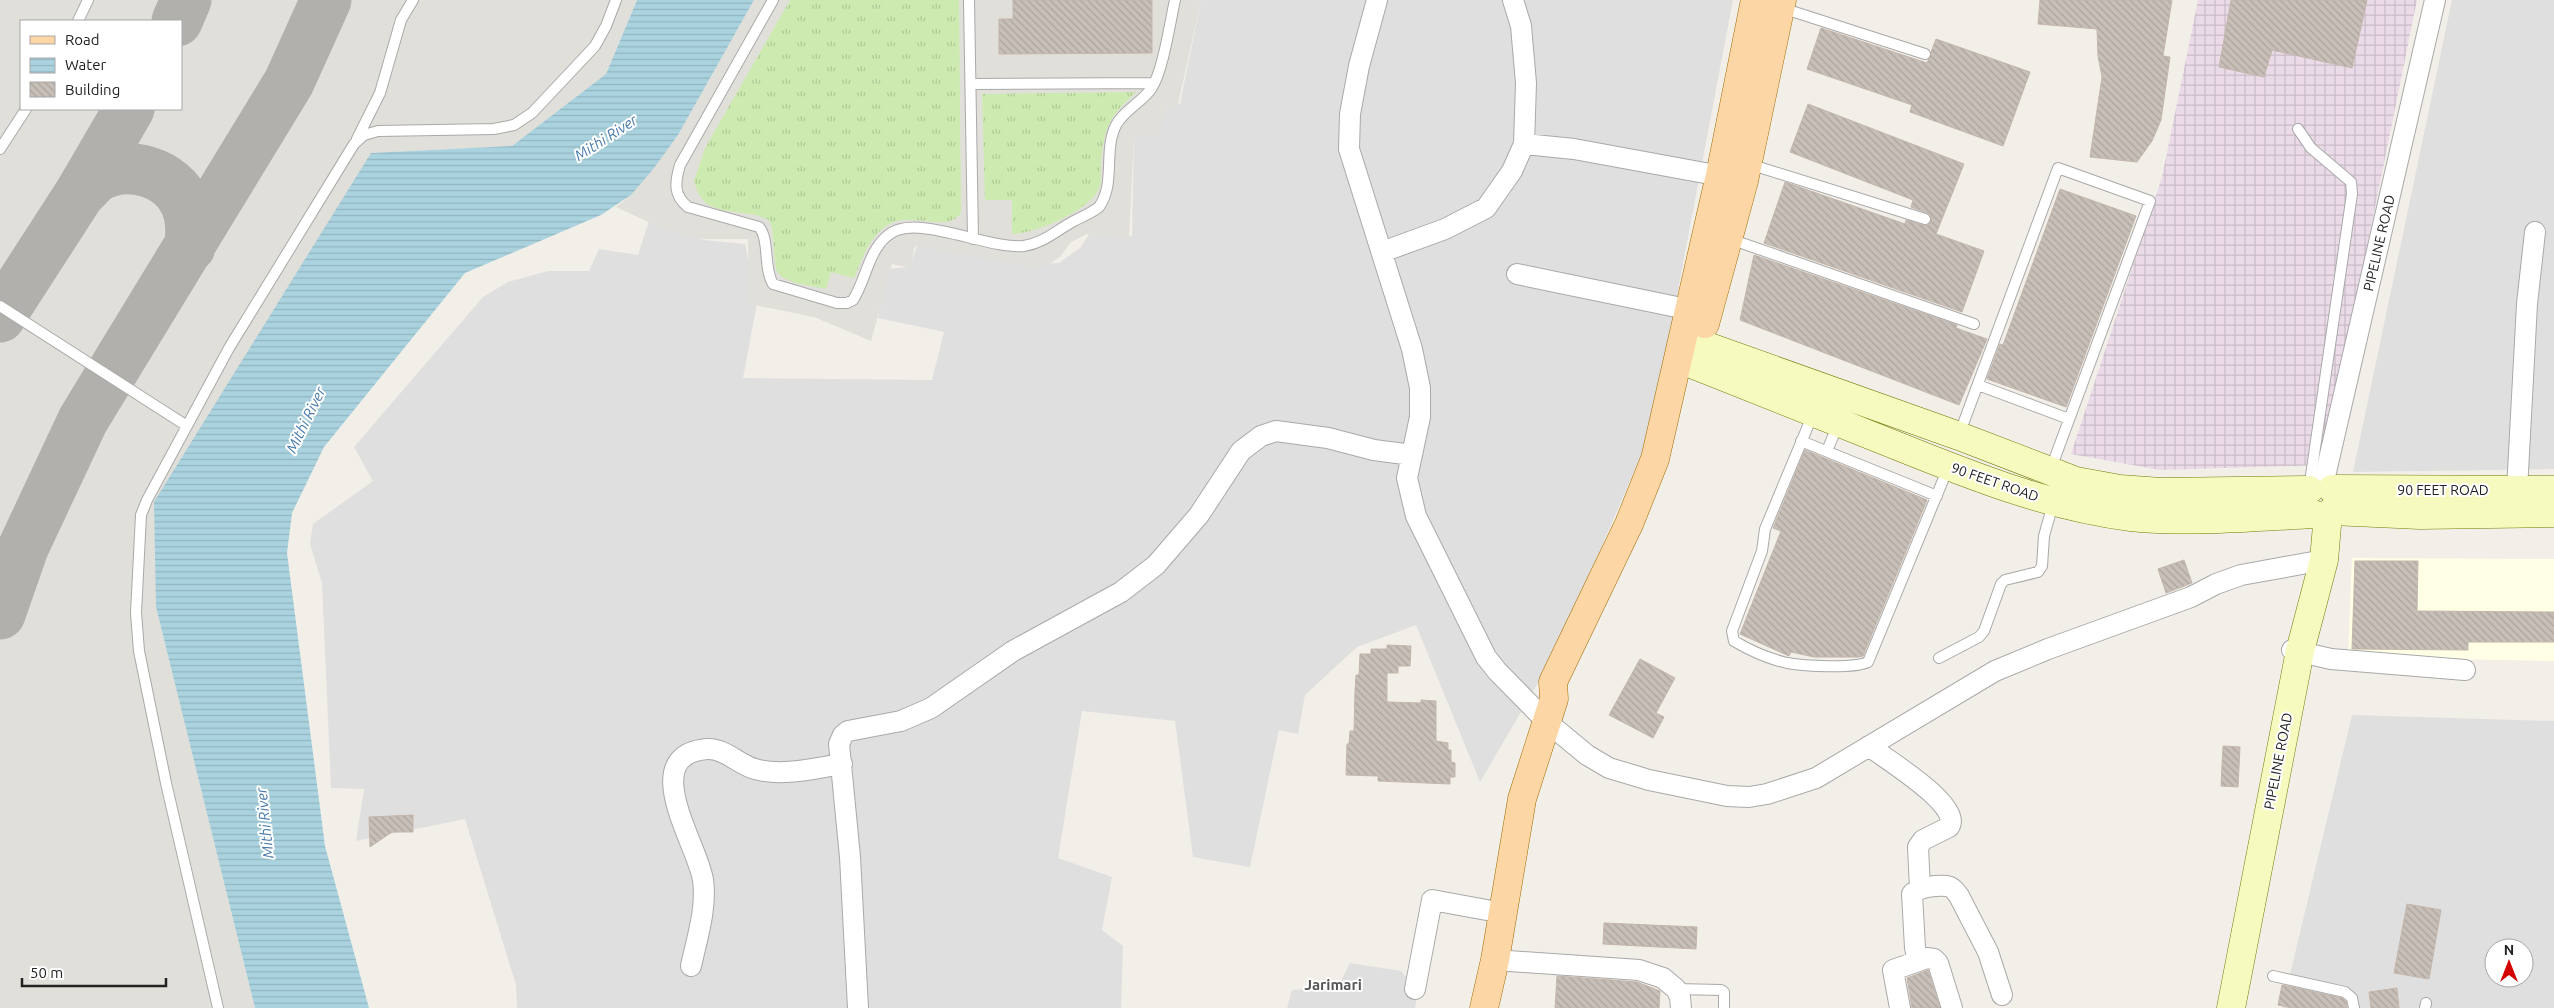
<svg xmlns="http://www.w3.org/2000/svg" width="2554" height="1008" font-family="Ubuntu,sans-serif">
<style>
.residential{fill:#e0dfdf;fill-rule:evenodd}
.industrial{fill:url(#industrial-grid)}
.education{fill:#ffffe5}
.airport{fill:#e1dfda;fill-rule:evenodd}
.grass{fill:url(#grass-tufts)}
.water{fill:url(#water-rules)}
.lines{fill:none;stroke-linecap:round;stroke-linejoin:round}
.taxiway{stroke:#b1b0ac;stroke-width:51}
.building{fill:url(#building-back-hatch);stroke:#c4b6ab}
.lane-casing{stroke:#a9a9a9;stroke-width:12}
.street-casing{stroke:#a9a9a9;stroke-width:22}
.secondary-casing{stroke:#707d05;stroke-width:29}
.primary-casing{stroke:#a06b00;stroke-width:29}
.lane{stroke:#fff;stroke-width:10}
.street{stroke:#fff;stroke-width:20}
.secondary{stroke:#f7fabf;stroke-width:28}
.primary{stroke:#fcd6a4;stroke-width:28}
.labels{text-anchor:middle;stroke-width:4;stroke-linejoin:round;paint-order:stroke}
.street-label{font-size:14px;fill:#222;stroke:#fff}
.water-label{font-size:15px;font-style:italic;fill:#4a7aab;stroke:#fff}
.neighbourhood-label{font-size:15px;font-weight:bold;fill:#555;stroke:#fff}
</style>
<defs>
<pattern id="industrial-grid" width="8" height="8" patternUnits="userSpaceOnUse" patternTransform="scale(1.25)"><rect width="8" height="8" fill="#ebdbe8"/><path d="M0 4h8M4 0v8" fill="none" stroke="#c9bcc7"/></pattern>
<pattern id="grass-tufts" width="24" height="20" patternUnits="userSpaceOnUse" patternTransform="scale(1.25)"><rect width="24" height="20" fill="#cdebb0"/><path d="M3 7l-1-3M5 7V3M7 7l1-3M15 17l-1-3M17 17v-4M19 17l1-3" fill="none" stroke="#b0c997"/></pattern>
<pattern id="water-rules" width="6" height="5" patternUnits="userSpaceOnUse" patternTransform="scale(1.25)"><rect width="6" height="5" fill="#aad3df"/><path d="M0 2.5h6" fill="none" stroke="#92b5bf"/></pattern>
<pattern id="building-back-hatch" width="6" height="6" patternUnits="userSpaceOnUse" patternTransform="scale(1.25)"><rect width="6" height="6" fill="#c7bfb8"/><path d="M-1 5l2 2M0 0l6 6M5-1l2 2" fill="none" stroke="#aba49e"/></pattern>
</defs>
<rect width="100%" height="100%" fill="#f2efe9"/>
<path class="residential" d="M1201 0H1733L1651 432 1556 652 1480 782 1416 625 1357 647 1305 695 1298 734 1279 730 1250 867 1193 857 1175 721 1082 711 1058 858 1112 877 1102 930 1123 946 1121 1008H517L516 985 465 819 356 841 364 789 331 788 322 583 310 544 313 524 373 481 354 447 483 297 508 282 548 271H589L599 249 638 255 650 218 704 240 745 244 757 303 743 378 932 380 944 332 878 318 888 269 909 267 918 244 1029 264 1059 263 1081 247 1091 231 1132 236 1134 135 1158 130 1166 105 1180 104Z
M2452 0H2554V469L2353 472Z
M2352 715 2554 721V1008H2282ZM2494 948H2524V978H2494Z
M1350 963 1401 971 1418 990 1415 1008H1287L1292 990 1338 987Z"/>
<path class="industrial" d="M2198 0H2417L2323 465 2160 470 2071 454 2162 177Z"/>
<path class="education" d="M2352 558 2554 559V661L2348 657Z"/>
<path class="airport" d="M0 0H637L606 74 512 146 371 153 156 607 255 1008H0ZM21 21H181V109H21Z
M754 0H1201L1177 109 1165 107 1159 135 1134 136 1129 238 1087 234 1071 242 1061 256 1048 265 1033 267 915 246 910 268 892 264 871 341 814 317 749 304 748 239H706L683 235 659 227 616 207 631 195 678 135Z"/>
<path class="grass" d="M790 0H959L961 213C944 237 907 204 880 231 867 243 861 262 854 278L831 272 826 289 795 283 782 277 776 270 772 228 769 220 756 215 721 210 706 204 698 193 694 181 705 148Z
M1136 92C1109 118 1105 124 1101 162 1100 169 1102 178 1100 185 1095 209 1035 234 1012 234V200H985L982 94Z"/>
<path class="water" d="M637 0H754L678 135 654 168 631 195 601 215 465 273 324 447 292 513 287 553 325 846 369 1008H255L156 607 154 502 371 153 512 146 606 74Z"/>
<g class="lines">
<path class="taxiway" d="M177 21 186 0
M80 193C86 188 91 181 97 177 127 159 173 172 186 205 192 219 191 232 190 247
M0 317 80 193 129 109
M0 614 23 548 83 420 289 82 326 0"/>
</g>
<path class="building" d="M1013 0H1152V53L999 54V19H1013Z
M2040 0H2172L2163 56 2170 57 2161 120 2152 141 2137 162 2090 157 2102 77 2098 56 2097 29 2038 24Z
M2231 0H2367L2352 68 2272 50 2264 77 2219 67Z
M1821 28 1927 63 1936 39 2030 72 2003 146 1910 112 1912 105 1807 69Z
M1808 104 1964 164 1936 234 1984 251 1962 312 1764 243 1785 182 1905 224 1906 220 1926 226 1931 222 1930 214 1911 207 1913 200 1790 152Z
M2060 189 2136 216 2066 407 1987 379 2000 344 2003 345Z
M1754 255 1957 325 1956 328 1987 339 1959 405 1740 320Z
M1805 450 1927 500 1863 656 1859 657H1814L1791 652 1789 656 1740 634 1781 531 1773 528Z
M2184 560 2192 583 2166 593 2158 569Z
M2355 561H2418L2417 611 2554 612V642H2468V650L2352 649Z
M1387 645 1411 646 1410 666H1398V673H1387V702L1421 703V700L1436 701V741L1448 743V750H1451V762L1455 763V777H1450V784L1378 781V776L1346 775 1347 744H1349L1350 731H1354L1355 691 1356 675H1359L1360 654H1371V649H1387Z
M1640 659 1675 678 1656 713 1664 717 1653 738 1609 715Z
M2223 746 2240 747 2238 787 2221 786Z
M413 815V832H392L370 847 369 817Z
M2407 904 2441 910 2429 979 2394 973Z
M1604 923 1697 927 1696 949 1603 944Z
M1928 970 1940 1008H1912L1907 978Z
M1557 976 1637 982 1660 991 1659 1008H1555Z
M2282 985 2342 998 2346 1002 2347 1008H2292L2278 1005Z
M2397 988 2399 1008H2371L2369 992Z"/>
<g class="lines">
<defs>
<path id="lane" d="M773 0 680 165C675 182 673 195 688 207L759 227C770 240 763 267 773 284L837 303H847L853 300C866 280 868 252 887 236 914 211 987 250 1024 246 1043 243 1056 231 1072 222 1081 217 1090 214 1099 207 1116 183 1103 151 1116 125 1124 110 1141 103 1151 89 1163 72 1170 22 1175 0
M969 0 973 239
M1782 8 1925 54
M78 21 88 0
M971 84 1154 83
M2298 129 2311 148 2351 182 2352 194 2309 489
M357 139 380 93 401 20 413 0
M0 149 26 109
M1749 164 1925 219
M1730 239 1974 324
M0 306 187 426
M1978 385 2069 419
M1813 414 1765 529 1762 551 1732 631 1734 641C1749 650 1770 659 1787 663 1804 666 1853 669 1868 662L1948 468
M1959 435 2058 168 2150 201 2050 471
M1801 441 1937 496
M1827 451 1838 424
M1939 658 1979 637 1984 631 2001 584 2005 580 2038 572 2042 566 2044 536 2053 504
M2273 976 2345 992 2352 998 2354 1008
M1676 989 1721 990 1724 992V1008
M218 1008 166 783 139 651 136 613 141 515 147 500 229 348 354 144 364 135 378 131 494 129 514 125 532 113 595 46 606 26 616 0
M2425 1008 2426 1003"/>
<path id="street" d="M1377 0 1359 66 1350 114 1349 149 1412 349 1420 388V417L1407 478 1416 516 1486 657 1497 671 1547 722 1587 755 1609 768 1649 780 1727 796 1749 797 1767 794 1816 778 1995 671 2048 649 2191 597 2216 584 2241 575 2324 560
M1524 144 1574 149 1732 178
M1382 252 1445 229 1486 208 1512 171 1524 144 1526 83 1521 26 1513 0
M1517 274 1701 312
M2323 485 2435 0
M2517 490 2527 304 2535 232
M2292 650 2331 659 2465 670
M1869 746C1884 758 1964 806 1949 827L1923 840 1918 847 1920 889
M1495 960 1639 970 1663 978 1676 989 1680 997 1681 1008
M1918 960 1915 948 1912 894C1917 887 1938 885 1947 886 1953 887 1956 892 1959 896L1988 952 2002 995
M691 966C697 938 707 908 703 880 698 845 636 755 707 749 725 748 739 765 755 769 782 777 815 768 842 764
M1415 989 1432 900 1503 913
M858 1008 850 857 839 744 843 735 848 731 901 721 931 708 1013 651 1121 592 1156 565 1199 515 1241 451 1261 436 1276 431 1328 438 1374 450 1412 455
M1900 1008 1893 970 1927 958 1934 959 1938 963 1952 1008"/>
<path id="secondary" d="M1684 338 1959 436 2076 481 2120 489 2161 492 2309 490
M1679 359C1749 387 1819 415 1890 443 1967 474 2048 507 2131 517 2188 523 2255 517 2313 514
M2332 489 2554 490
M2332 511 2420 515 2554 513
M2231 1008 2300 651 2324 560 2328 514"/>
<path id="primary" d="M1705 324 1744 181 1782 0
M1484 1008 1495 960 1522 799 1554 699 1553 682 1629 524 1655 459 1720 175 1755 0"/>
</defs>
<use href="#lane" class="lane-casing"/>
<use href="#street" class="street-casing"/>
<use href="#secondary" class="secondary-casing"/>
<use href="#primary" class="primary-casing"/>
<use href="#lane" class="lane"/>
<use href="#street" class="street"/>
<use href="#secondary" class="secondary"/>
<use href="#primary" class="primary"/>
</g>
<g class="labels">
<g class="street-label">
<text transform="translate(2379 243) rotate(-77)" y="5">PIPELINE ROAD</text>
<text transform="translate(1995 482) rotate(19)" y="5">90 FEET ROAD</text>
<text x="2443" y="495">90 FEET ROAD</text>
<text transform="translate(2278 761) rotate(-79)" y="5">PIPELINE ROAD</text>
</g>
<g class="water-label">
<text transform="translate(606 138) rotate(-33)" y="5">Mithi River</text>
<text transform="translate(306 420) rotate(-64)" y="5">Mithi River</text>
<text transform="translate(265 823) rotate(-96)" y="5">Mithi River</text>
</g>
<g class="neighbourhood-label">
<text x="1333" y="990">Jarimari</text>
</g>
</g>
<rect x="20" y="20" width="162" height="90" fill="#ffffff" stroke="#a7a7a7"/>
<rect x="30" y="36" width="25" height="8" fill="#fcd6a4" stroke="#a7a7a7"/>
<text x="65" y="45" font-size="15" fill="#222222">Road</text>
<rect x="30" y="58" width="25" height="15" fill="url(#water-rules)" stroke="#a7a7a7"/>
<text x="65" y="70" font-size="15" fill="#222222">Water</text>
<rect x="30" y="82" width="25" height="15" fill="url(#building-back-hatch)" stroke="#a7a7a7"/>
<text x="65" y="95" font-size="15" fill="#222222">Building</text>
<g transform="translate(2509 963)"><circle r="24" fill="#ffffff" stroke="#a7a7a7"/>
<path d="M0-4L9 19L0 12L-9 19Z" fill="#d40000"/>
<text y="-8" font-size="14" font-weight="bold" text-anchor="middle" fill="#222222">N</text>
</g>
<path d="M22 978v8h144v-8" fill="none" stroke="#222222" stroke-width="2.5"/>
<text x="30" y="978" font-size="15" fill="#222222" stroke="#ffffff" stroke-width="4" paint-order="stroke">50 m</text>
</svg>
